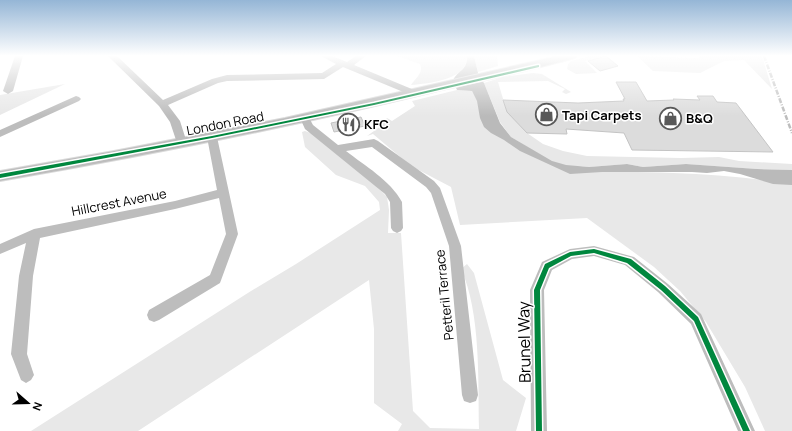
<svg xmlns="http://www.w3.org/2000/svg" width="792" height="431" font-family="Manrope,sans-serif">
<style>
.green{fill:#e8e8e8}
.water{fill:#bababa}
.building{fill:#dcdcdc;stroke:#c4c4c4}
.lines{fill:none;stroke-linecap:round;stroke-linejoin:round}
.major-casing{stroke:#dbdbdb;stroke-width:2}
.minor{fill:#bdbdbd;fill-rule:evenodd}
.major{fill:#bdbdbd;fill-rule:evenodd}
.rail{stroke:#bdbdbd;stroke-width:2.5;stroke-dasharray:5 1.5 1 1.5;stroke-linecap:butt}
.cycleway-casing{stroke:#fff;stroke-width:3}
.cycleway{fill:#00873e;fill-rule:evenodd}
.labels{text-anchor:middle;stroke-width:3;stroke-linejoin:round;paint-order:stroke}
.poi-label{font-size:13px;font-weight:bold;fill:#000;stroke:#fff;text-anchor:start}
.street-label{font-size:13px;fill:#000;stroke:#fff}
.near-street-label{font-size:16px;fill:#000;stroke:#fff}
</style>
<rect width="100%" height="100%" fill="#fff"/>
<path class="green" d="M397 56H467C468 80 429 83 411 85 416 78 424 72 420 64Z
M474 56H497L498 66 478 72Z
M590 56H606L585 61 597 73 576 74 567 69 568 64 571 61Z
M637 56 697 58 703 56H762L772 89 744 60 724 61 700 73 653 71Z
M533 73 542 74 571 92 566 94 562 92 565 89 548 81 498 82 507 112 527 133 543 144 563 151 587 156 681 158 719 157 739 161 792 164V170L757 169 686 164 643 167 627 164 589 167 578 166C609 174 641 171 673 173 713 174 752 178 792 184V431H765L745 387 706 322 680 291 654 267 587 218 460 225 451 187 411 166 373 134 367 136 381 126 387 118 392 121 415 106 412 101 457 90 472 91 493 130 547 159 511 137 500 122 484 83 503 77Z
M65 84 0 115V95Z
M305 131 316 135 340 148 387 197 389 210 388 233H401L413 411 430 428 479 429C478 381 481 313 461 269L467 264 474 273 503 380 526 398 516 431H398L402 424 374 403V329L369 280 138 431H31L251 291 296 264 380 210 379 202 365 186 336 175 305 147 302 132Z"/>
<path class="water" d="M467 56H474L479 77 484 83 500 123 511 137 552 161 566 165 589 167 627 164 643 167 686 164 757 169 792 170V185L773 184 740 174 724 171 707 173 692 172H602L570 174 520 151 504 140 491 133 484 127 480 118 477 101 472 91 457 90 453 81C456 71 468 71 467 56Z"/>
<path class="building" d="M606 56 618 66 600 71 588 61Z
M616 82H636L647 101 674 100 673 99 700 100 697 96H713L717 102 736 103 773 152 632 150 624 133 566 129 567 134 527 133 507 112 503 100 578 103 624 101 623 99H625Z
M361 117 365 126 334 132 331 123Z"/>
<g class="lines">
<defs>
<path id="major" d="M558 56H577L575 58C528 71 481 81 434 92 290 127 146 156 0 181V171L114 151 285 118Z"/>
</defs>
<use href="#major" class="major-casing"/>
<path class="minor" d="M15 56H23L13 91 8 94 3 91Z
M108 56H117L163 100 212 79 227 75 322 73 336 64 321 56H332L347 62 356 56H366L354 65 419 92 421 94 419 96H413L343 67 324 79 227 81 218 83 168 105 180 121 187 143 186 145H178L177 143 170 122 159 106Z
M76 96 79 97 81 99 79 101 0 137V130Z
M305 115 308 116 313 125 338 145 374 139 378 141 434 181 440 188 461 246 478 395 476 401 470 403 464 401 462 395 449 246 431 193 426 187 372 147 346 151C365 166 390 180 402 202L403 228 401 231 397 233 393 231 391 228 390 202 385 194 305 129 300 118Z
M212 134 217 137 238 234 220 283 159 320 154 322 149 320 147 315 149 310 210 275 226 234 219 198 175 209 40 238 33 276 27 354 34 375 31 380 26 383 21 380 11 354 19 276 26 243 0 254V244L34 229 175 201 217 190 207 137Z
M594 246 634 257 668 284 701 314 755 431H738L691 324 658 292 625 265 594 256 572 259 552 270 544 290 547 431H531L530 290 542 262 570 249Z"/>
<use href="#major" class="major"/>
<path class="rail" d="M764 56 792 133"/>
<defs>
<path id="cycleway" d="M538 65H539V67L374 105 212 138 0 178V174L212 136 374 103Z
M594 249 631 259 665 286 698 317 750 431H743L694 321 661 290 627 263 594 253 571 256 549 268 540 290 542 431H536L534 290 545 264 570 252Z"/>
</defs>
<use href="#cycleway" class="cycleway-casing"/>
<use href="#cycleway" class="cycleway"/>
</g>
<linearGradient id="sky" x2="0" y2="1"><stop stop-color="#95b6d6"/><stop offset="0.48" stop-color="#fff"/><stop offset="1" stop-color="#fff" stop-opacity="0"/></linearGradient>
<rect width="792" height="116" fill="url(#sky)"/>
<defs>
<symbol id="shop-ring" viewBox="-11 -11 22 22"><circle r="9.5" fill="#fff" stroke="#595959" stroke-width="1.5"/><path d="M-5-2.5h2.3a2.7 3.5 0 0 1 5.4 0H5L5.5 6h-11ZM-1.5-2.5h3a1.5 2.3 0 0 0-3 0Z" fill="#595959"/></symbol>
<symbol id="restaurant-ring" viewBox="-11 -11 22 22"><circle r="9.5" fill="#fff" stroke="#595959" stroke-width="1.5"/><path d="M-5-6h1v4h1v-4h1v4h1v-4h1v5L-1.5 .5V6h-2V.5L-5-1ZM5-6V6H3V1.5H1.5Q1.5-4 5-6Z" fill="#595959"/></symbol>
</defs>
<g fill-rule="evenodd">
<use href="#shop-ring" x="534" y="102" width="25" height="25"/>
<use href="#shop-ring" x="658" y="106" width="25" height="25"/>
<use href="#restaurant-ring" x="336" y="112" width="25" height="25"/>
</g>
<g class="labels">
<g class="poi-label">
<text x="562" y="120">Tapi Carpets</text>
<text x="686" y="123">B&amp;Q</text>
<text x="364" y="129">KFC</text>
</g>
<g class="street-label">
<text transform="translate(225 123) rotate(-11)" y="5">London Road</text>
<text transform="translate(119 202) rotate(-11)" y="5">Hillcrest Avenue</text>
<text transform="translate(444 295) rotate(-96)" y="5">Petteril Terrace</text>
</g>
<g class="near-street-label">
<text transform="translate(524 342) rotate(-91)" y="6">Brunel Way</text>
</g>
</g>
<g transform="translate(28 403) rotate(110)" stroke="#ffffff" stroke-width="3" paint-order="stroke">
<path d="M0-3L7 15L0 10L-7 15Z" fill="#000000"/>
<text y="-6" font-size="11" font-weight="bold" text-anchor="middle" fill="#000000">N</text>
</g>
</svg>
